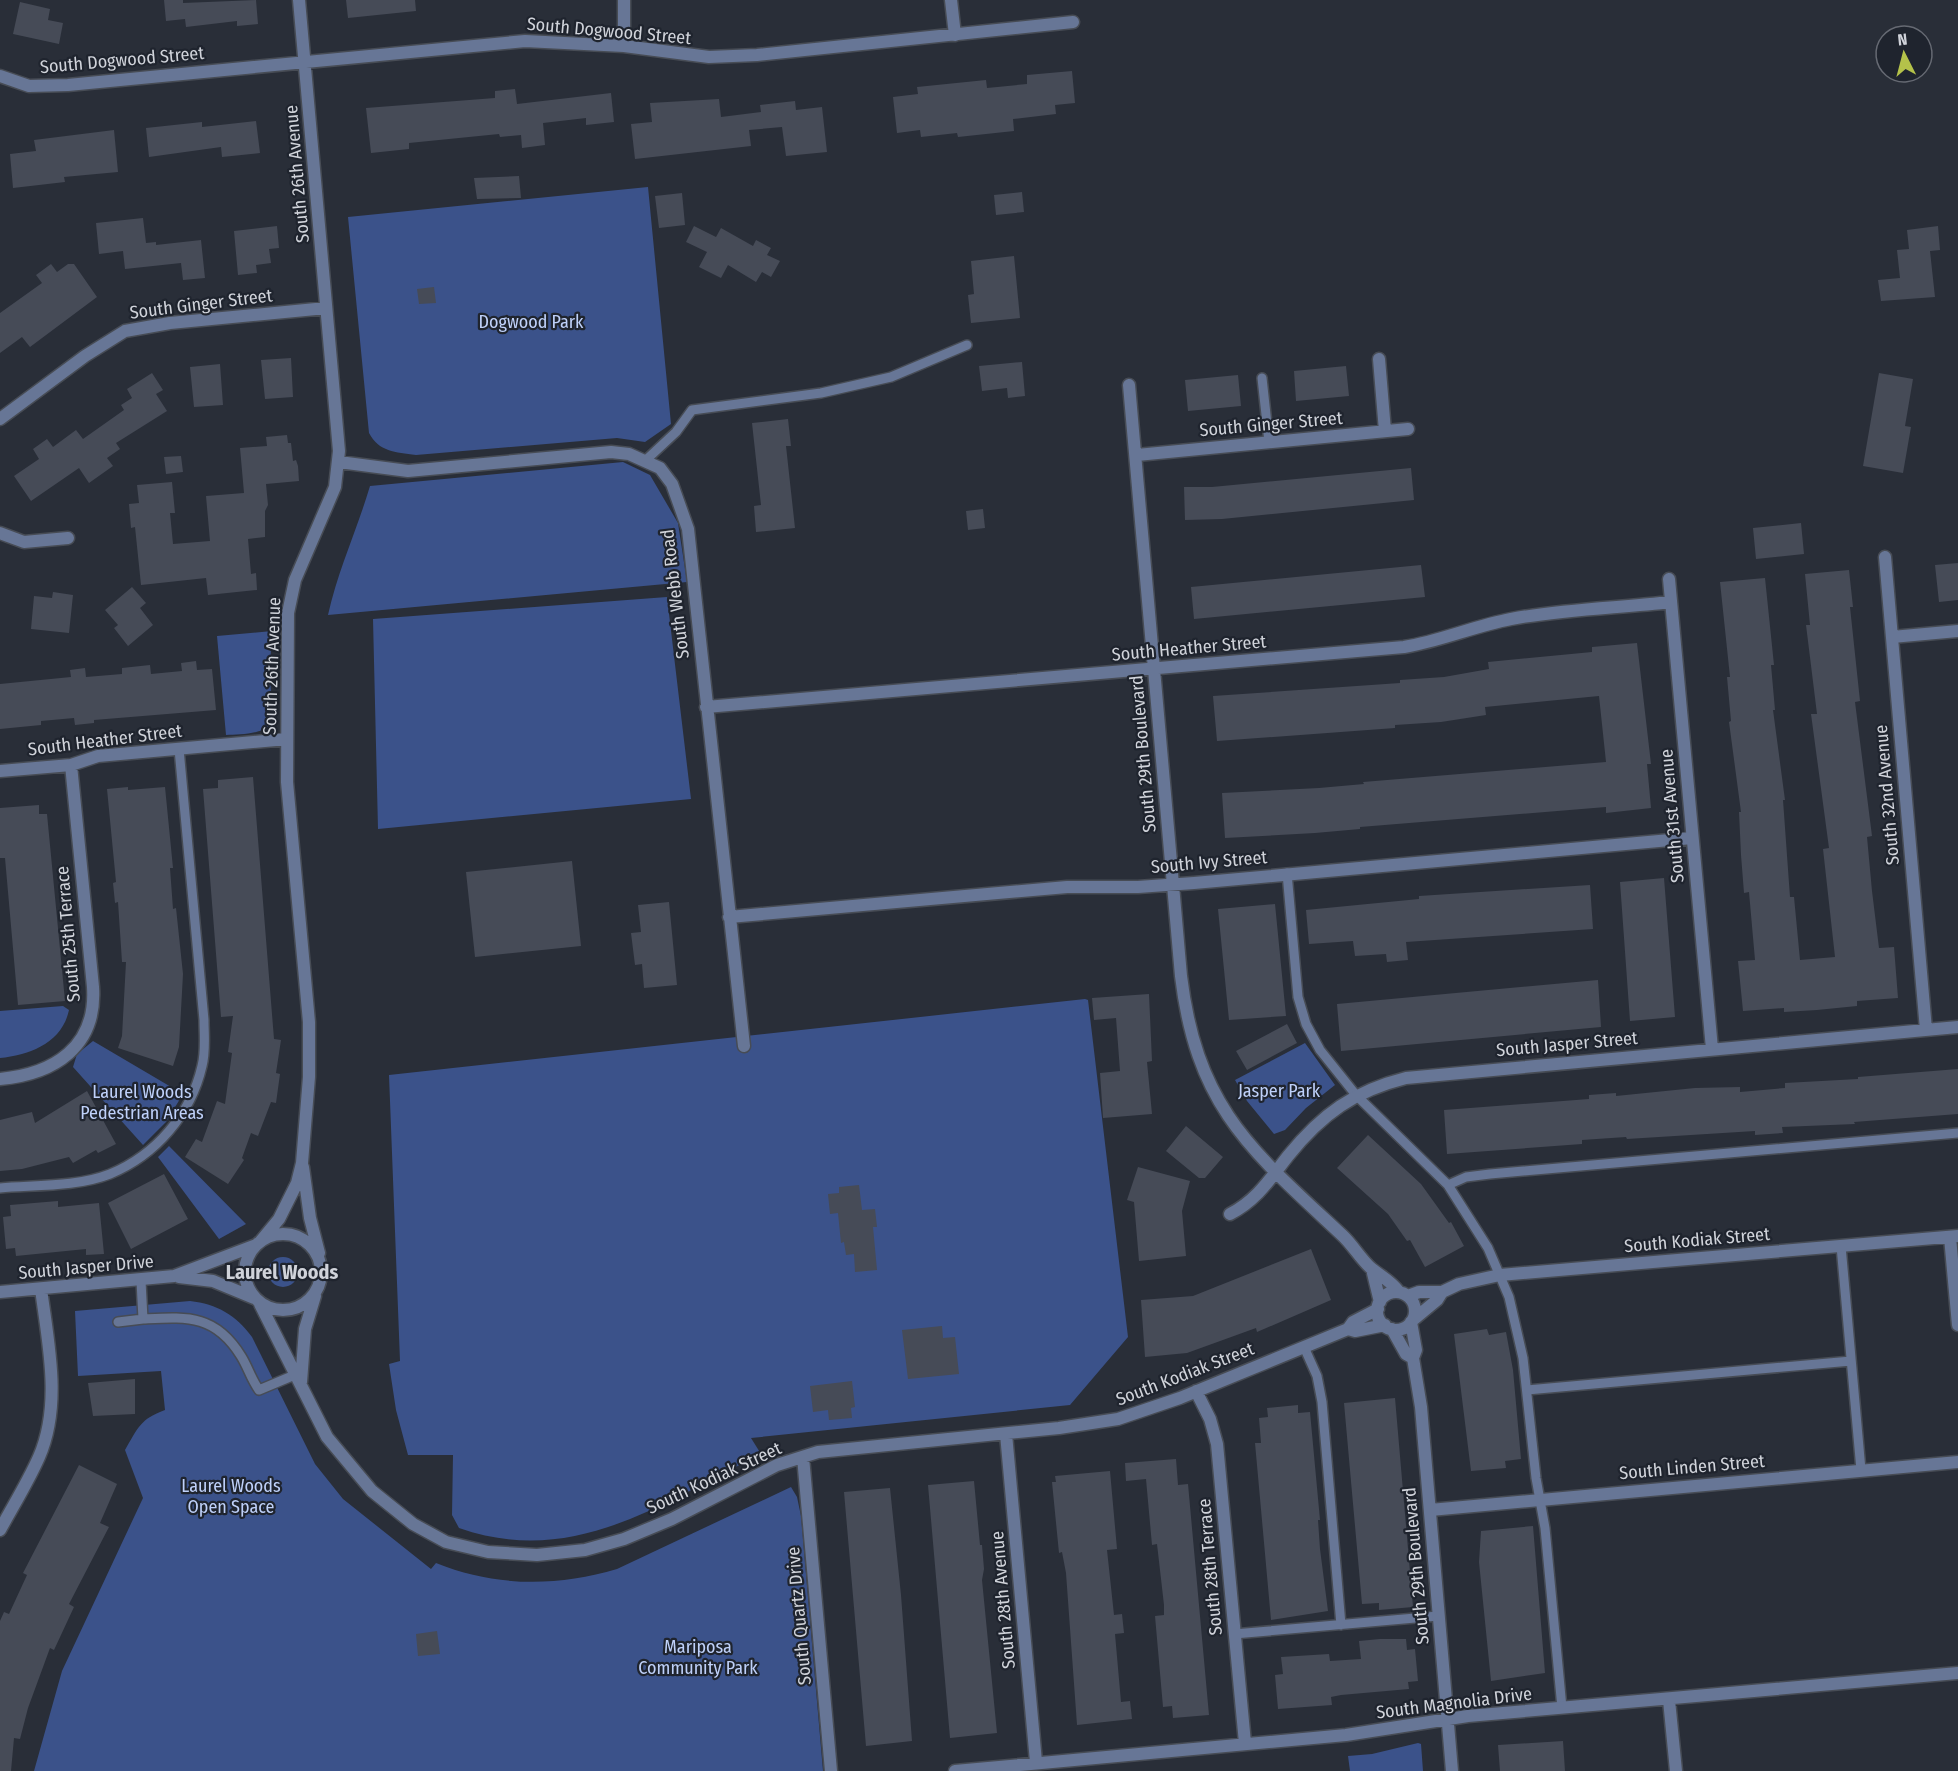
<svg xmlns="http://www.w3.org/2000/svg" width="1958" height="1771" font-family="'Fira Sans Condensed',sans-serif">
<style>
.green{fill:#3b528a}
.building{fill:#464b57}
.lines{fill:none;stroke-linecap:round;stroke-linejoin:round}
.lane-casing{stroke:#474c55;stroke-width:12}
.street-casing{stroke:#474c55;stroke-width:15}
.lane{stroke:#677696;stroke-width:9}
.street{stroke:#677696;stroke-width:12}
.labels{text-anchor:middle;stroke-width:4.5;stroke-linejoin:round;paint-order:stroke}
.street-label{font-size:18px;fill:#d0d3da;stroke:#1f242e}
.park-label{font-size:18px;fill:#bfd1fa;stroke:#1f242e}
.neighbourhood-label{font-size:20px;font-weight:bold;fill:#d0d3da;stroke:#1f242e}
</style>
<rect width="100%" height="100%" fill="#292e38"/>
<path class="green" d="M648 187 671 424 645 442 617 438 416 455C395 452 379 452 369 433L348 217Z
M623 462 650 475 678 523 687 582 328 615C338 570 357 530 370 486Z
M667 597 691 799 378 829 373 619Z
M272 631C271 651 269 672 271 692 271 698 277 702 277 708 278 735 244 734 226 735L217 636Z
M1085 999 1088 1000 1128 1337 1070 1405 751 1438 761 1454C662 1503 574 1568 459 1528L452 1515 453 1455H408L396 1410 389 1364 400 1361 389 1075Z
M63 1006 69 1010C62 1043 30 1055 0 1058V1011Z
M93 1041 183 1094 166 1122 143 1145 73 1067 77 1054Z
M1305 1043 1335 1085 1306 1108 1285 1130 1274 1134 1247 1101 1235 1080Z
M169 1146 246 1224 219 1239 158 1157Z
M268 1272a15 15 0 1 1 30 0a15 15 0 1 1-30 0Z
M190 1301C217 1304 236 1315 252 1337L315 1464 343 1499 431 1569 436 1563C496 1587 556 1587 617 1569L791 1487 797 1497 801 1516 823 1771H34L62 1671 143 1498 125 1450C138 1428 140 1419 165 1410L161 1371 78 1376 75 1311Z
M1418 1743 1421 1744 1423 1771H1350L1348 1756 1372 1754Z"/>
<path class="building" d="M164 0H183V3L256 0 258 24 237 26V21L186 27 185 19 166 21Z
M346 0H415L416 11 348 18Z
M20 2 50 9 48 20 63 23 59 44 13 34Z
M1072 71 1075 103 1055 105 1056 114 1013 119 1014 131 958 137 957 133 921 137 920 130 897 133 893 97 918 94 917 87 986 80 987 88 1027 84V75Z
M515 89 517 104 611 93 614 122 586 125V118L543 123 545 145 522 148 521 135 500 137 499 134 409 143V149L371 153 366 108 495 98V91Z
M719 99 721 117 761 112 760 105 795 101 796 110 822 107 827 152 786 156 782 127 749 130 751 146 635 159 631 124 652 122 650 103Z
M256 121 260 153 222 157 221 147 149 157 146 128 202 122V127Z
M114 130 118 172 64 177 65 182 13 188 10 154 36 151 34 140Z
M519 176 521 198 477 199 474 178Z
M1022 192 1024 212 996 215 994 195Z
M682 193 685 225 659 228 655 196Z
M143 218 146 243 156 242V245L201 240 205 278 183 280 181 263 125 269 123 251 99 254 96 223Z
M277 226 279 248 269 249 271 263 256 265 257 273 238 275 234 231Z
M694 226 716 237 721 228 753 246 756 240 771 248 767 255 780 261 771 277 762 272 756 282 728 265 721 278 699 267 707 252 686 242Z
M1938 226 1940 250 1930 251 1935 297 1881 301 1878 280 1900 278 1897 250 1909 249 1907 230Z
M1014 256 1020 318 971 323 968 295 974 294 971 261Z
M51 264 57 272 68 264H74L97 297 30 347 22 337 0 353V313L42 283 36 275Z
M434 287 436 303 419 304 417 289Z
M291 358 293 397 265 399 261 360Z
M1022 362 1025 396 1008 398 1007 388 982 391 979 366Z
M220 364 223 405 194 407 190 367Z
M1346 366 1349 396 1296 401 1294 371Z
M152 373 163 390 156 394 167 411 116 443 120 449 107 458 113 466 89 483 79 468 31 501 14 476 39 459 33 449 47 439 53 447 76 430 83 439 124 410 121 405 132 398 127 389Z
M1879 373 1913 379 1905 426 1911 427 1903 473 1863 466Z
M1238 375 1241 406 1188 411 1185 380Z
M788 419 791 446H786L795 528 756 532 754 506 761 505 752 423Z
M287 435 288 443H291L293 461 296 460 298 466 299 481 266 484 268 505 265 511V537L248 539 251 574 256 573 257 590 208 595 206 578 141 585 135 527 131 528 129 504 139 503 137 485 172 482 175 513H170L173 544 210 541 206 496 244 493 240 448 267 446 266 437Z
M181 456 183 472 166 474 164 457Z
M1411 468 1414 500 1222 519 1185 520 1184 487H1212Z
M983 509 985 528 968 530 966 511Z
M1801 523 1804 554 1756 559 1753 528Z
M1958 563V600L1939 602 1935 565Z
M1421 565 1425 597 1194 619 1191 587Z
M1849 570 1853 607H1850L1860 701 1855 702 1872 836 1867 837 1872 891 1879 948 1894 947 1898 998 1857 1001V1006L1817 1010 1784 1012V1008L1743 1011 1738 961 1755 960 1749 892 1744 893 1741 855 1739 812H1741L1729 722 1731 721 1727 677H1730L1720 582 1765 578 1774 665H1771L1775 710H1773L1785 800H1783L1790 897H1794L1800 960 1835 957 1823 849 1829 848 1811 714H1817L1806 625H1810L1805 574Z
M132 587 146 603 140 608 153 625 128 646 114 628 118 625 105 610Z
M53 592 73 595 69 633 31 629 34 596 52 598Z
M1637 643 1651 764H1647L1651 808 1606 813V807L1360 827V829L1315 833 1225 838 1222 793 1319 788 1364 784 1363 782 1606 762 1599 696 1485 707 1486 715 1441 722 1395 725V728L1217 741 1213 696 1400 683V680L1444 677 1489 669 1488 662 1592 652V647Z
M196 661 197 670 212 669 216 710 94 720V723L75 725 74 718 41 721V725L0 729V684L71 677 70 670 85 668 86 677 122 674V668L150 665 151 674 182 671 181 663Z
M253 777 274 1039 281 1040 276 1073 280 1074 276 1103 271 1102 258 1136 251 1133 242 1158 244 1160 228 1184 185 1157 196 1139 202 1142 217 1101 225 1104 232 1053 228 1052 233 1016 221 1017 203 789 218 788V780Z
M128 787V790L165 787 173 868H170L173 909 176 908 183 974 179 1047 173 1066 118 1048 122 1036 126 962H122L118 902 115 903 113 883 116 882 107 789Z
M39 805V814H47L65 1001 18 1005 5 858H0V808Z
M572 861 581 946 475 957 466 872Z
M1664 878 1675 1017 1630 1021 1620 882Z
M1590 885 1593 929 1406 942 1408 960 1387 962 1386 954 1355 956 1353 941 1309 944 1306 910 1419 899V896Z
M669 902 677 985 644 988 642 964 635 965 631 933 641 932 638 905Z
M1275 904 1286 1016 1229 1020 1218 909Z
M1598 980 1601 1027 1341 1051 1337 1004Z
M1149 994 1152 1061 1147 1062 1152 1114 1103 1118 1100 1073 1120 1071 1116 1018 1094 1020 1092 998Z
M1287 1024 1297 1043 1247 1070 1236 1051Z
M1958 1069V1114L1854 1122 1855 1124 1782 1127 1783 1133 1755 1135V1131L1627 1139 1626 1137 1582 1140V1144L1447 1154 1444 1110 1589 1099V1095L1616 1093V1096L1695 1088 1740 1087V1092L1785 1088V1083L1858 1079V1077Z
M87 1091 116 1144 98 1153 96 1150 73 1163 69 1157 22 1169 0 1171V1120L32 1112 35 1123Z
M1186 1126 1223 1157 1205 1178H1199L1166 1151Z
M1368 1135 1421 1184 1449 1223 1451 1222 1464 1246 1425 1267 1410 1240 1407 1241 1388 1214 1337 1168Z
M1138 1167 1190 1181 1182 1211 1186 1256 1139 1261 1134 1202 1127 1200Z
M164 1174 188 1219 131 1249 108 1203Z
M859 1185 862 1210 875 1209 877 1227H873L877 1270 855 1272 854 1254 846 1255 844 1242 841 1243 838 1213 830 1214 828 1194 839 1193V1187Z
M58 1201V1207L99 1203 104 1254 86 1255V1249L16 1256 15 1248 6 1249 3 1217 11 1216 10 1205Z
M1311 1249 1331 1300 1257 1332 1256 1328 1187 1353 1145 1357 1141 1300 1193 1296Z
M942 1326 943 1338 955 1337 959 1374 908 1379 902 1330Z
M1487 1329 1489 1335 1506 1332 1513 1370 1521 1459 1505 1461 1506 1468 1471 1471 1454 1334Z
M135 1379V1414L93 1416 88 1383Z
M852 1381 855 1407 851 1408 852 1418 829 1420 828 1410 813 1412 810 1386Z
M1395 1398 1413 1607 1379 1610V1603L1362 1604 1344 1403Z
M1298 1405V1413L1310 1412 1320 1520H1318L1320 1549 1328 1611 1271 1620 1255 1443H1261L1259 1418 1268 1417 1267 1408Z
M1176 1459 1178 1485 1188 1484 1209 1715 1173 1718 1172 1706 1163 1707 1155 1616 1164 1615V1605L1157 1544 1152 1545 1146 1479 1126 1481 1125 1463Z
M79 1465 117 1484 100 1523 109 1527 69 1604 74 1607 54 1650 50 1648 28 1708 20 1739 14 1738 11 1771H0V1621L4 1612 9 1614 27 1575 23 1573Z
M1110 1471 1117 1549 1107 1550 1114 1615 1122 1614 1124 1633 1115 1634 1121 1702 1130 1701 1132 1719 1077 1725 1066 1573 1062 1552 1059 1553 1052 1482H1056L1055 1476Z
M974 1481 980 1545H982L984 1569 982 1580 997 1733 950 1738 928 1485Z
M890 1488 901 1595 912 1741 866 1746 844 1492Z
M1533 1526 1545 1673 1491 1681 1479 1562 1481 1531Z
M437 1631 440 1654 418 1656 416 1634Z
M1380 1639H1406L1407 1650 1415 1649 1418 1681 1408 1682 1409 1689 1341 1695 1331 1697 1332 1705 1278 1709 1275 1675 1283 1674 1281 1657 1329 1654 1330 1661 1361 1659 1359 1641Z
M1563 1741 1565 1771H1500L1498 1745Z"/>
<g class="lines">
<defs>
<path id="lane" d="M1262 378 1269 442
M646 460 676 432 692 410 821 393 891 377 967 345
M1287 873 1298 997 1306 1024 1320 1050 1356 1095 1448 1185 1488 1248 1509 1297 1523 1358 1536 1478 1545 1528 1562 1708
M1448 1185 1466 1177 1490 1174 1958 1133
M0 1188C35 1185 77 1187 110 1174 156 1155 191 1114 202 1066 206 1051 204 1035 204 1020L179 749
M1841 1246 1861 1470
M141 1281 143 1319C187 1317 215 1314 241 1356 248 1367 251 1379 259 1390L297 1374
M118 1322 143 1319
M1304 1347 1317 1376 1322 1402 1341 1625
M1527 1390 1851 1361
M1234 1634 1438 1616"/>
<path id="street" d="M951 0 955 35
M624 46V0
M0 76 29 86 68 85 525 41 624 46 709 57 757 55 1073 22
M1379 359 1385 431
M1129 385 1181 976C1197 1108 1251 1150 1342 1235 1353 1245 1361 1260 1372 1269 1382 1277 1391 1281 1399 1292
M0 419 85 356 125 331 170 323 326 308
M1137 455 1408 429
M339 462 408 471 611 452 629 454 660 468 672 484 688 529 744 1046
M0 533 24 542 68 538
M1885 557 1926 1030
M1669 579 1712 1049
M1892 637 1958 631
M706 707 1404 647C1441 641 1474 626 1511 619 1563 609 1618 608 1671 602
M0 771 71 765 98 756 287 739
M729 917 1067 887H1138L1194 883 1692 838
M0 1079C54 1074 97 1047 93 987L71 765
M303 1167 310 1218 319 1253
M1230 1214C1257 1200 1270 1179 1288 1156 1322 1114 1354 1091 1406 1078L1958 1027
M245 1272a38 38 0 1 1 76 0a38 38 0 1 1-76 0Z
M1950 1237 1958 1325
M260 1242 279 1219 297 1183 302 1163 309 1077V1022L287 782 288 613 295 580 335 487 339 451 299 0
M1372 1269 1380 1302
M179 1277 213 1281 254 1298
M0 1292 174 1276 256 1245
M1377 1311a19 19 0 1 1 38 0a19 19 0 1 1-38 0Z
M1408 1296 1419 1292H1442L1459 1284 1500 1275 1958 1236
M260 1304 327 1437 372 1491 413 1524 446 1542 488 1552 537 1555 585 1550 624 1539 672 1519 777 1465 818 1452 1059 1428 1118 1419 1180 1398 1348 1329 1353 1322 1378 1309
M1413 1320 1437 1300 1442 1292
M1411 1322 1416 1350 1413 1358 1421 1407 1452 1771
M1348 1329 1355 1331 1385 1325
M1392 1329 1406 1354 1413 1358
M301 1382 305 1329 315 1296
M1196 1391 1210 1419 1217 1444 1245 1743
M1006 1434 1036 1762
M803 1457 831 1771
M1430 1510 1958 1462
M0 1530C13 1506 28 1482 39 1457 62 1404 48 1343 41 1289
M1669 1700 1676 1771
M955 1771 1346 1735 1468 1716 1958 1673"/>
</defs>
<use href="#lane" class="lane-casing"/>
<use href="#street" class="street-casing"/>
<use href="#lane" class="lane"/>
<use href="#street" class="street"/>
</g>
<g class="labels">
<g class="street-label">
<text transform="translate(609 31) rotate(5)" y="6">South Dogwood Street</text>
<text transform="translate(122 60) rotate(-5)" y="6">South Dogwood Street</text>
<text transform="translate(297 174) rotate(-95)" y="6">South 26th Avenue</text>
<text transform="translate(201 304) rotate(-7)" y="6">South Ginger Street</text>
<text transform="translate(1271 424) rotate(-5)" y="6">South Ginger Street</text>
<text transform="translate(675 594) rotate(-97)" y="6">South Webb Road</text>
<text transform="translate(1189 648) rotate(-5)" y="6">South Heather Street</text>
<text transform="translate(272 666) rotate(-88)" y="6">South 26th Avenue</text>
<text transform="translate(105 740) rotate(-7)" y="6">South Heather Street</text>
<text transform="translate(1143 754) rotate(-95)" y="6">South 29th Boulevard</text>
<text transform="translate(1887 795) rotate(-95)" y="6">South 32nd Avenue</text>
<text transform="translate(1672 816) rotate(-95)" y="6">South 31st Avenue</text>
<text transform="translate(1209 862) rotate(-5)" y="6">South Ivy Street</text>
<text transform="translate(68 934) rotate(-95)" y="6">South 25th Terrace</text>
<text transform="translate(1567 1044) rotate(-5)" y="6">South Jasper Street</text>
<text transform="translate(1697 1240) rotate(-5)" y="6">South Kodiak Street</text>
<text transform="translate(86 1267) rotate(-5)" y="6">South Jasper Drive</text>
<text transform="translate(1185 1374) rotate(-21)" y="6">South Kodiak Street</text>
<text transform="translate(1692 1467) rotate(-5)" y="6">South Linden Street</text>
<text transform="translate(714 1478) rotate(-25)" y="6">South Kodiak Street</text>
<text transform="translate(1416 1566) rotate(-95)" y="6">South 29th Boulevard</text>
<text transform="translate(1210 1567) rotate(-95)" y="6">South 28th Terrace</text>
<text transform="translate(1003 1600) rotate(-95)" y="6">South 28th Avenue</text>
<text transform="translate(799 1616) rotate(-95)" y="6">South Quartz Drive</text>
<text transform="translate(1454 1703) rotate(-7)" y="6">South Magnolia Drive</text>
</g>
<g class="park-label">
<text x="531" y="328">Dogwood Park</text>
<text x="1279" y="1097">Jasper Park</text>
<text x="142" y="1098">Laurel Woods<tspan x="142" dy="21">Pedestrian Areas</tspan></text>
<text x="231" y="1492">Laurel Woods<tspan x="231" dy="21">Open Space</tspan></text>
<text x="698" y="1653">Mariposa<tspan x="698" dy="21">Community Park</tspan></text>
</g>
<g class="neighbourhood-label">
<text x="282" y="1279">Laurel Woods</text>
</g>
</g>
<g transform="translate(1904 54) rotate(354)"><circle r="28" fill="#1f242e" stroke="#666a73" stroke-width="1.5"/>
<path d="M0-4.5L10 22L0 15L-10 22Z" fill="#b4c24a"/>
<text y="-9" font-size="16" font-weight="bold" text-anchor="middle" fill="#d0d3da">N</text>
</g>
</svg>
